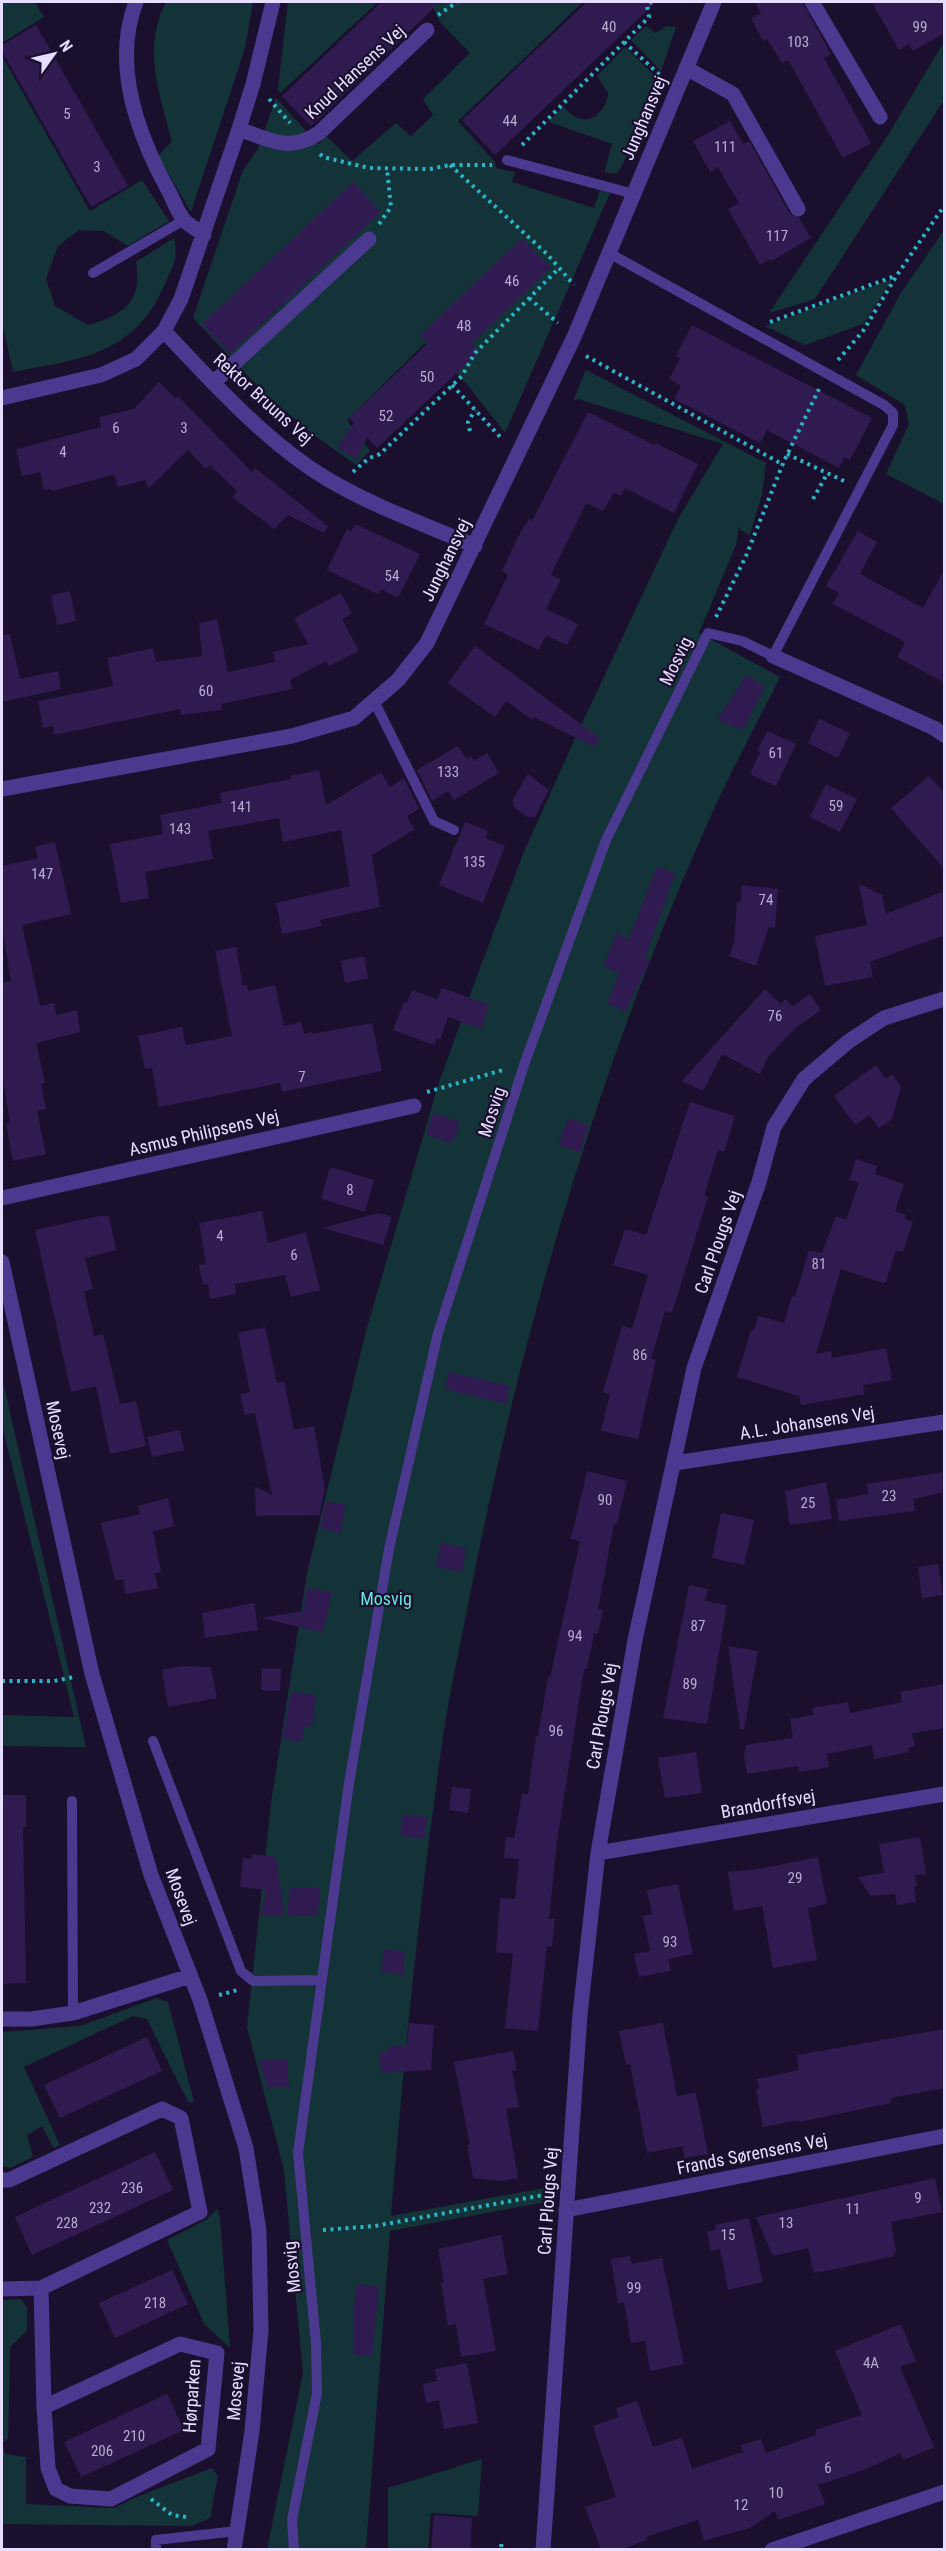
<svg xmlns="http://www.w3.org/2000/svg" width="946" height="2551" font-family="'Roboto Condensed',sans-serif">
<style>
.green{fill:#133338}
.building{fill:#2f1b50}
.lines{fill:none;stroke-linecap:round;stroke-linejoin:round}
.path{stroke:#2ab5c6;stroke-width:4;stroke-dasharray:3 4.5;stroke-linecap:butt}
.service{stroke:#4b398f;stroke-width:10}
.minor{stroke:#4b398f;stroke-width:15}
.labels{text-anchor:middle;stroke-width:4.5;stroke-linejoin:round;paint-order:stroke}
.number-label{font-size:15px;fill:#b9acd3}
.street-label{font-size:18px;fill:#e7ddff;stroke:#1a102e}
.park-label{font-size:18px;fill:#61e7dc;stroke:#1a102e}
</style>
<rect width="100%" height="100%" fill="#1a102e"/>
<path class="green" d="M2 2H35L44 17 2 43Z
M166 2H253L245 48 191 212 158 156 172 141C159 92 142 49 166 2Z
M288 2H378L280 93 278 89Z
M427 2H583L458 121 495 162 496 168 515 172 512 182 594 208 600 190 610 193 505 433 466 383 425 343 347 420 370 451 356 465 311 433 263 392 193 318 243 170 258 149 276 98 318 144 327 137 352 161 396 123 411 136 433 115 423 99 470 53 439 21 435 11Z
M646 26 655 33 667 26 676 27 661 71 631 40Z
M944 42V100L815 299 769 313 888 135Z
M625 47 657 78 630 150 617 174 604 172 612 144 549 122 563 106C581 129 604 120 608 93L597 76Z
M2 56 90 211 142 180 169 221 128 246 104 231 79 230 58 246 46 279 55 306 88 325C123 315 143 302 136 262L174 238C179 259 172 267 164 286 134 355 80 359 13 372L2 322Z
M944 230V504L886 474 909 424 905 405 856 375 901 293Z
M892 279 865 323 805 345 765 326Z
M586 370 766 463 762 494 750 535 740 530 739 525 736 545 699 633 780 677C757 724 730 772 709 820 598 1067 522 1330 470 1595 461 1642 450 1689 443 1737 420 1896 404 2056 391 2216L545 2188V2202L390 2231 366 2549H267L303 2373 284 2170 247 2027 271 1803 307 1573 366 1331 437 1089 473 987 523 854 578 732 678 519 723 444 578 399 573 401Z
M2 1377 86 1747 2 1746V1715L74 1717 2 1425Z
M157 1998 168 2002 194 2102 190 2103 185 2096 147 2019 133 2016 24 2067 60 2145 54 2148 42 2126 27 2135 33 2157 10 2168 2 2166V2032L80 2026Z
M217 2209 220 2218 230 2348 204 2324 167 2240 206 2220Z
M21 2299 27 2308V2331L10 2347 8 2438 3 2443 5 2454 26 2457V2504L114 2508 139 2496 212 2468 218 2476 210 2518 192 2526 2 2524V2300Z
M482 2459 478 2516 431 2513 428 2549H388V2488Z"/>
<path class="building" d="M381 2H440L311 126 282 96Z
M587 2H656L495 155 462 120Z
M755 2H802L831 54 824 58 871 143 843 158 788 60 782 63 767 39 763 41 751 18 761 13Z
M872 2H945V33L912 51 909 44 899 50Z
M36 25 128 186 91 207 2 51V45Z
M730 121 743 144 749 141 790 214 799 218 811 238 771 261 770 259 760 265 728 209 739 203 718 167 710 172 693 141Z
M353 182 381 212 230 354 202 324Z
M522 238 551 268 471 344 479 352 377 448 367 437 356 459 337 447 354 423 349 418 428 343 420 335Z
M692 325 872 418 850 460 844 457 839 468 767 430 760 443 674 399 681 386 669 379 680 358 676 356Z
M159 382 176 399 178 396 252 472 255 468 328 526 324 533 288 515 274 529 232 497 237 491 210 465 206 469 188 450 148 489 146 480 118 487 115 476 112 475 52 491 51 489 44 490 40 472 22 476 16 449 101 427 99 417 134 409Z
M588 412 654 445 655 443 698 464 674 513 625 488 621 496 614 493 603 511 586 503 551 575 561 579 546 609 578 624 567 645 546 635 539 650 484 624 508 575 502 571 521 531 529 519 532 521Z
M355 524 420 554 398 598 381 589 378 594 327 570 347 529 351 532Z
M858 531 877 542 860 574 923 608 945 568V683L897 657 905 642 833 604 839 593 826 586Z
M70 591 76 621 57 625 51 595Z
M341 593 352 613 342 619 359 651 329 666 326 661 290 680 292 689 221 704 222 710 181 715 180 709 54 735 53 726 43 728 38 701 113 686 107 658 153 648 156 662 202 656 199 623 217 619 228 672 275 662 273 652 308 644 294 618Z
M10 634 20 679 58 671 61 689 2 702V635Z
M475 646 600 738 594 747 534 717 532 720 506 701 495 717 448 683Z
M746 675 765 687 743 730 717 720Z
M819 719 850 733 838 758 808 743Z
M767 731 796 744 776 786 750 774 760 752 757 751Z
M458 746 466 759 471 756 474 761 487 753 499 773 454 800 448 791 432 801 417 770Z
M319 770 326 805 381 772 390 787 404 778 419 809 407 816 414 830 372 855 380 907 320 920 322 926 282 934 276 903 350 886 341 830 283 842 279 818 208 831 213 859 145 872 149 898 121 903 110 844 163 834 160 815 222 803 220 793 291 779 290 776Z
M528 774 549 790 535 817H527L513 806V799Z
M929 776 945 794V870L891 808Z
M826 784 857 799 840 832 810 817Z
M465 822 488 831 486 838 505 846 483 903 439 885Z
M55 842 71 914 22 925 40 1006 54 1003 56 1015 77 1010 80 1032 36 1043 45 1083 41 1084 46 1109 37 1111 46 1154 13 1161 6 1124 10 1123 2 1073V983L11 981 2 927V866L38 858 35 847Z
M657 866 675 874 645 958 650 960 626 1011 607 1004 619 973 603 966 617 933 629 939Z
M859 884 882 895 886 914 945 891V935L870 962 873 977 825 986 815 936 867 925Z
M742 885 778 889 775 928 769 927 756 966 729 956 734 942 737 902H741Z
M236 947 243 986 247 985 248 991 275 985 284 1026 301 1022 304 1034 312 1032V1034L372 1023 382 1071 282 1092 280 1083 159 1107 152 1068 145 1069 138 1036 182 1027 186 1045 232 1036 215 951Z
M364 956 368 978 345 983 341 961Z
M442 988 489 1005 481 1029 448 1017 440 1040 437 1038 434 1045 393 1030 404 1002 407 1003 412 990 437 999Z
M765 989 781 1004 785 999 793 1006 810 994 821 1010 794 1029 768 1057 760 1074 722 1054 703 1091 682 1081Z
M876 1065 886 1079 892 1074 901 1087 892 1119 879 1128 869 1115 855 1125 834 1096Z
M690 1102 735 1116 724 1152 718 1150 705 1193V1196L708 1197 672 1313 665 1311 651 1359 656 1360 638 1439 601 1431 610 1394 603 1392 622 1326 632 1329 648 1275 613 1265 625 1229 646 1235Z
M433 1113 460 1122 454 1141 451 1140 450 1143 428 1135 427 1132Z
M568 1118 589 1125 580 1152 558 1145Z
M856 1159 877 1166 875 1174 904 1184 895 1211 906 1215 905 1219 913 1222 903 1252 896 1250 886 1282 883 1283 841 1269 816 1354 831 1351 832 1358 886 1348 892 1380 863 1385 865 1394 801 1405 799 1396 737 1377 751 1330H754L758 1316 784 1323 792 1296 795 1297 809 1250 822 1253 836 1216 846 1220 859 1183 849 1180Z
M330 1167 374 1180 365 1212 321 1199Z
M262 1211 268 1243 306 1232 320 1290 291 1297 285 1275 235 1284 236 1294 210 1299 208 1284 203 1285 199 1265 206 1264 199 1223Z
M378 1213 392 1217 383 1245 323 1228Z
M99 1216H109L116 1250 85 1258 93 1289 84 1291 94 1336 103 1334 120 1404 136 1401 146 1446 110 1454 96 1386 71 1392 35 1230Z
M265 1327 277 1383 284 1381 294 1430 314 1426 325 1489 319 1515 256 1516 255 1486 272 1495 255 1413 245 1415 240 1394 250 1392 238 1333Z
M449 1372 510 1386 506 1404 445 1389Z
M180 1430 184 1450 152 1457 147 1437Z
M587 1471 627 1481 617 1524H614L598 1609 603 1610 598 1634 594 1633 587 1669H584L557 1842 549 1919H555L552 1947 547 1946 538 2031 505 2028 513 1954 496 1952 500 1898 515 1899 519 1859 504 1858 506 1837 514 1838 522 1794H528L536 1736H538L548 1677 550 1678 580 1541 571 1539Z
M945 1472V1492L913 1499 915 1511 839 1521 836 1500 868 1494 867 1484Z
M826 1482 832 1519 790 1525 785 1491Z
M168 1498 174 1526 153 1531 161 1572 155 1573 158 1588 126 1594 123 1579 115 1580 101 1523 140 1514 138 1506Z
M326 1501 346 1505 340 1534 320 1528Z
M721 1513 754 1520 744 1565 712 1558Z
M441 1543 466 1548 462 1572 436 1567Z
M938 1564 943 1595 922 1598 918 1567Z
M689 1585 708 1589 705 1601 727 1605 707 1724 663 1718Z
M307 1588 332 1592 323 1633 262 1618 303 1611Z
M254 1603 258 1630 205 1638 202 1613Z
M728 1646 758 1651 744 1729H740Z
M180 1666 211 1667 217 1698 168 1707 162 1670Z
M262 1668 281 1669 280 1691 261 1690Z
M945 1684V1728L912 1733 915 1746 908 1748 909 1752 874 1759 872 1745 827 1754 829 1767 799 1772 798 1766 747 1774 744 1755 746 1745 793 1738 790 1719 814 1715 812 1708 848 1702 850 1713 902 1702 900 1692Z
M291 1692 316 1695 312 1727 305 1726 302 1742 283 1739Z
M696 1752 702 1793 665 1798 658 1758Z
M452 1787 471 1789 468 1813 449 1810Z
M2 1795H26V1827H23L26 1983 2 1984Z
M403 1814 428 1817 424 1839 400 1836Z
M920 1837 926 1874 915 1875 917 1886H914L916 1902 897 1905 895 1894 871 1896 858 1877 884 1873 879 1844Z
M252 1854 276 1857 284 1915H261L266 1890 240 1887 243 1858 252 1859Z
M818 1857 827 1904 808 1908 817 1960 773 1968 762 1906 734 1911 728 1872 764 1868Z
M678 1884 693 1954 668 1959 671 1971 639 1977 634 1954 650 1951 643 1916 652 1914 647 1890Z
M290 1887 320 1888 318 1916 287 1915Z
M383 1950 405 1951 403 1975 382 1972Z
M409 2023 434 2025 431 2070 381 2073 379 2053 388 2052 387 2047 407 2045Z
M663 2023 677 2096 696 2093 708 2154 685 2158 682 2146 647 2153 630 2064 626 2065 619 2031Z
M945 2029V2088L890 2098 891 2103 799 2122V2120L763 2127 756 2090 759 2089 757 2079 799 2070 797 2055Z
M147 2037 162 2071 60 2118 44 2085Z
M513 2051 517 2070 512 2071 519 2107 506 2109 518 2178 500 2181 473 2178 467 2145H470L454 2062Z
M287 2059 289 2087H267L259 2060Z
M155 2152 173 2190 32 2255 15 2217Z
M935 2178 942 2212 891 2222 896 2252H893L894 2256 836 2269 814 2273 808 2248 773 2256 756 2217Z
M749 2218 763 2282 728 2290 720 2249 711 2251 707 2232 716 2230 715 2225Z
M501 2235 508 2274 483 2279 496 2351 461 2357 456 2324 448 2326 441 2283 444 2282 438 2249Z
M630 2256 632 2264 662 2258 684 2364 650 2371 645 2341 631 2343 624 2302 618 2303 611 2259Z
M172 2270 188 2304 115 2338 99 2303Z
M357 2284 377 2286V2290H379L372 2355H354L353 2314Z
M901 2324 916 2361 900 2367 934 2447 904 2460 901 2453 864 2470 818 2485 825 2504 778 2520 775 2511 752 2527 704 2541 698 2520 646 2537 647 2540 619 2550H601L585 2507 616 2497 593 2426 619 2417 616 2408 637 2401 653 2447 682 2438 692 2469 743 2452 741 2445 761 2439 766 2453 816 2435 815 2430 862 2415 835 2351Z
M467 2363 478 2423 444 2429 439 2400 426 2403 423 2384 437 2381 435 2369Z
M167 2394 184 2430 81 2477 64 2442Z
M434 2515 472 2518 470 2550H431Z"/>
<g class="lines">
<path class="path" d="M438 15 457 2
M624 42 661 76
M269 99 290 123
M522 145 649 17 647 6 651 2
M320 154 323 157 369 168 430 169 450 165H492
M450 165 547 254 574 285
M379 224 391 207 387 169
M529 298 558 323
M770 322 895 276
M586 356 782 464
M838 360 863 331 897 275 944 206
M452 385 503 440
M470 431 468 422 475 410
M787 454 846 482
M353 472 369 458 380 454 462 376 475 353 559 268
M813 499 827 474
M716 617 746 556 784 461 819 389
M427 1092 503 1070
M2 1681H54L74 1677
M219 1995 238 1990
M323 2230 375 2226 549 2194
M151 2499 172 2515 186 2517
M501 2544 502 2550"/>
<path class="service" d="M507 160 634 194
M93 273 184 220
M374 701 434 821 454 830
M153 1741 241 1971 253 1981 322 1980
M72 1801 73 2013
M156 2550V2540L237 2531
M294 2550 292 2520 317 2393 316 2343 298 2153 349 1783 389 1549 438 1333 524 1065 606 840 708 633 742 641 773 656 893 425V413L884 405 609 253"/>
<path class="minor" d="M136 2C112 64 137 133 167 188 173 198 177 213 185 221 190 226 198 230 204 235
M812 2 880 117
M686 68 733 94 798 209
M239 129C270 140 289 153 319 133L427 30
M164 331C211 381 270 446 329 480 375 507 426 525 475 546
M213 383 369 239
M2 398 101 375 136 359 164 331 181 299 239 129 253 84 273 2
M773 656 934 728 944 735
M2 789 292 736 354 718 398 680 427 643 574 337 714 2
M2 1198 414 1106
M2 1262 92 1674 151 1875 200 2000 246 2148 259 2231 261 2330 252 2431 234 2550
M675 1463 944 1422
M598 1853 944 1794
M2 2019H31L73 2013 190 1976
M2 2180H9L162 2109 181 2118 200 2212 41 2288 2 2289
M566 2210 944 2136
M41 2288 44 2407 180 2344 217 2353 208 2449 111 2499 70 2496 56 2489 48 2468 44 2407
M543 2550 580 2014 598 1853 635 1640 694 1368 759 1182 774 1127 804 1079 849 1041 884 1018 944 999
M772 2550 944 2492"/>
</g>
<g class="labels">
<g class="number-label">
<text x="609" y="32">40</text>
<text x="920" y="32">99</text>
<text x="798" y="47">103</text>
<text x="67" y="119">5</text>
<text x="510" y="126">44</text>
<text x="725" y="152">111</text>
<text x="97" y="172">3</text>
<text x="777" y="241">117</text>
<text x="512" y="286">46</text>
<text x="464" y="331">48</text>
<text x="427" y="382">50</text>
<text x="386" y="421">52</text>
<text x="116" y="433">6</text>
<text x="184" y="433">3</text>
<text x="63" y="457">4</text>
<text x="392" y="581">54</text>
<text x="206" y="696">60</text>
<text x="776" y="758">61</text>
<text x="448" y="777">133</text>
<text x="836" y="811">59</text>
<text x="241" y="812">141</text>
<text x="180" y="834">143</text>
<text x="474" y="867">135</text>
<text x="42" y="879">147</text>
<text x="766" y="905">74</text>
<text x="775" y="1021">76</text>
<text x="302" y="1082">7</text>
<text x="350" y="1195">8</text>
<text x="220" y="1241">4</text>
<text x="294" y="1260">6</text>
<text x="819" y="1269">81</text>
<text x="640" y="1360">86</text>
<text x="889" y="1501">23</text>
<text x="605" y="1505">90</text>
<text x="808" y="1508">25</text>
<text x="698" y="1631">87</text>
<text x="575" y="1641">94</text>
<text x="690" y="1689">89</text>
<text x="556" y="1736">96</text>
<text x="795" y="1883">29</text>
<text x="670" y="1947">93</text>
<text x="132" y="2193">236</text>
<text x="918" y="2203">9</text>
<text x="100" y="2213">232</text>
<text x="853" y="2214">11</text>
<text x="67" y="2228">228</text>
<text x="786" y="2228">13</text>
<text x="728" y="2240">15</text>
<text x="634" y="2293">99</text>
<text x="155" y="2308">218</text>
<text x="871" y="2368">4A</text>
<text x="134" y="2441">210</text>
<text x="102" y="2456">206</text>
<text x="828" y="2473">6</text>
<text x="776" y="2498">10</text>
<text x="741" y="2510">12</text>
</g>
<g class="street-label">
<text transform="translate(355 72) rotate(-43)" y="6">Knud Hansens Vej</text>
<text transform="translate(644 118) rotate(-67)" y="6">Junghansvej</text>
<text transform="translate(263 399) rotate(42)" y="6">Rektor Bruuns Vej</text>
<text transform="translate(446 560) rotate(-64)" y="6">Junghansvej</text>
<text transform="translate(676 661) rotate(-64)" y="6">Mosvig</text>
<text transform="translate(492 1112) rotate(-72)" y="6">Mosvig</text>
<text transform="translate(204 1133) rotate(-13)" y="6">Asmus Philipsens Vej</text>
<text transform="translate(718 1242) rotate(-71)" y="6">Carl Plougs Vej</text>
<text transform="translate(807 1423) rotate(-9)" y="6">A.L. Johansens Vej</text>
<text transform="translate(58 1430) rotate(78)" y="6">Mosevej</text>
<text transform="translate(602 1716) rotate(-80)" y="6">Carl Plougs Vej</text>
<text transform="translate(768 1804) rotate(-10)" y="6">Brandorffsvej</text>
<text transform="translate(181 1897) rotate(70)" y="6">Mosevej</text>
<text transform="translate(752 2154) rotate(-11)" y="6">Frands Sørensens Vej</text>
<text transform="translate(548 2201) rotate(-86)" y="6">Carl Plougs Vej</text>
<text transform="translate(292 2267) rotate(-96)" y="6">Mosvig</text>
<text transform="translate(236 2391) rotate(-85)" y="6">Mosevej</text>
<text transform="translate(192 2396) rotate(-86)" y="6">Hørparken</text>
</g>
<g class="park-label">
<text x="386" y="1605">Mosvig</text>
</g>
</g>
<rect width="946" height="2551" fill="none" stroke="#e7ddff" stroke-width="6"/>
<g transform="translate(54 54) rotate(56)" stroke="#1a102e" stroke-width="4.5" paint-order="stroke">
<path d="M0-4.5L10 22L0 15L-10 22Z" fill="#e7ddff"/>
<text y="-9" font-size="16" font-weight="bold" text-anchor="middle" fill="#e7ddff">N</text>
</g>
</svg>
